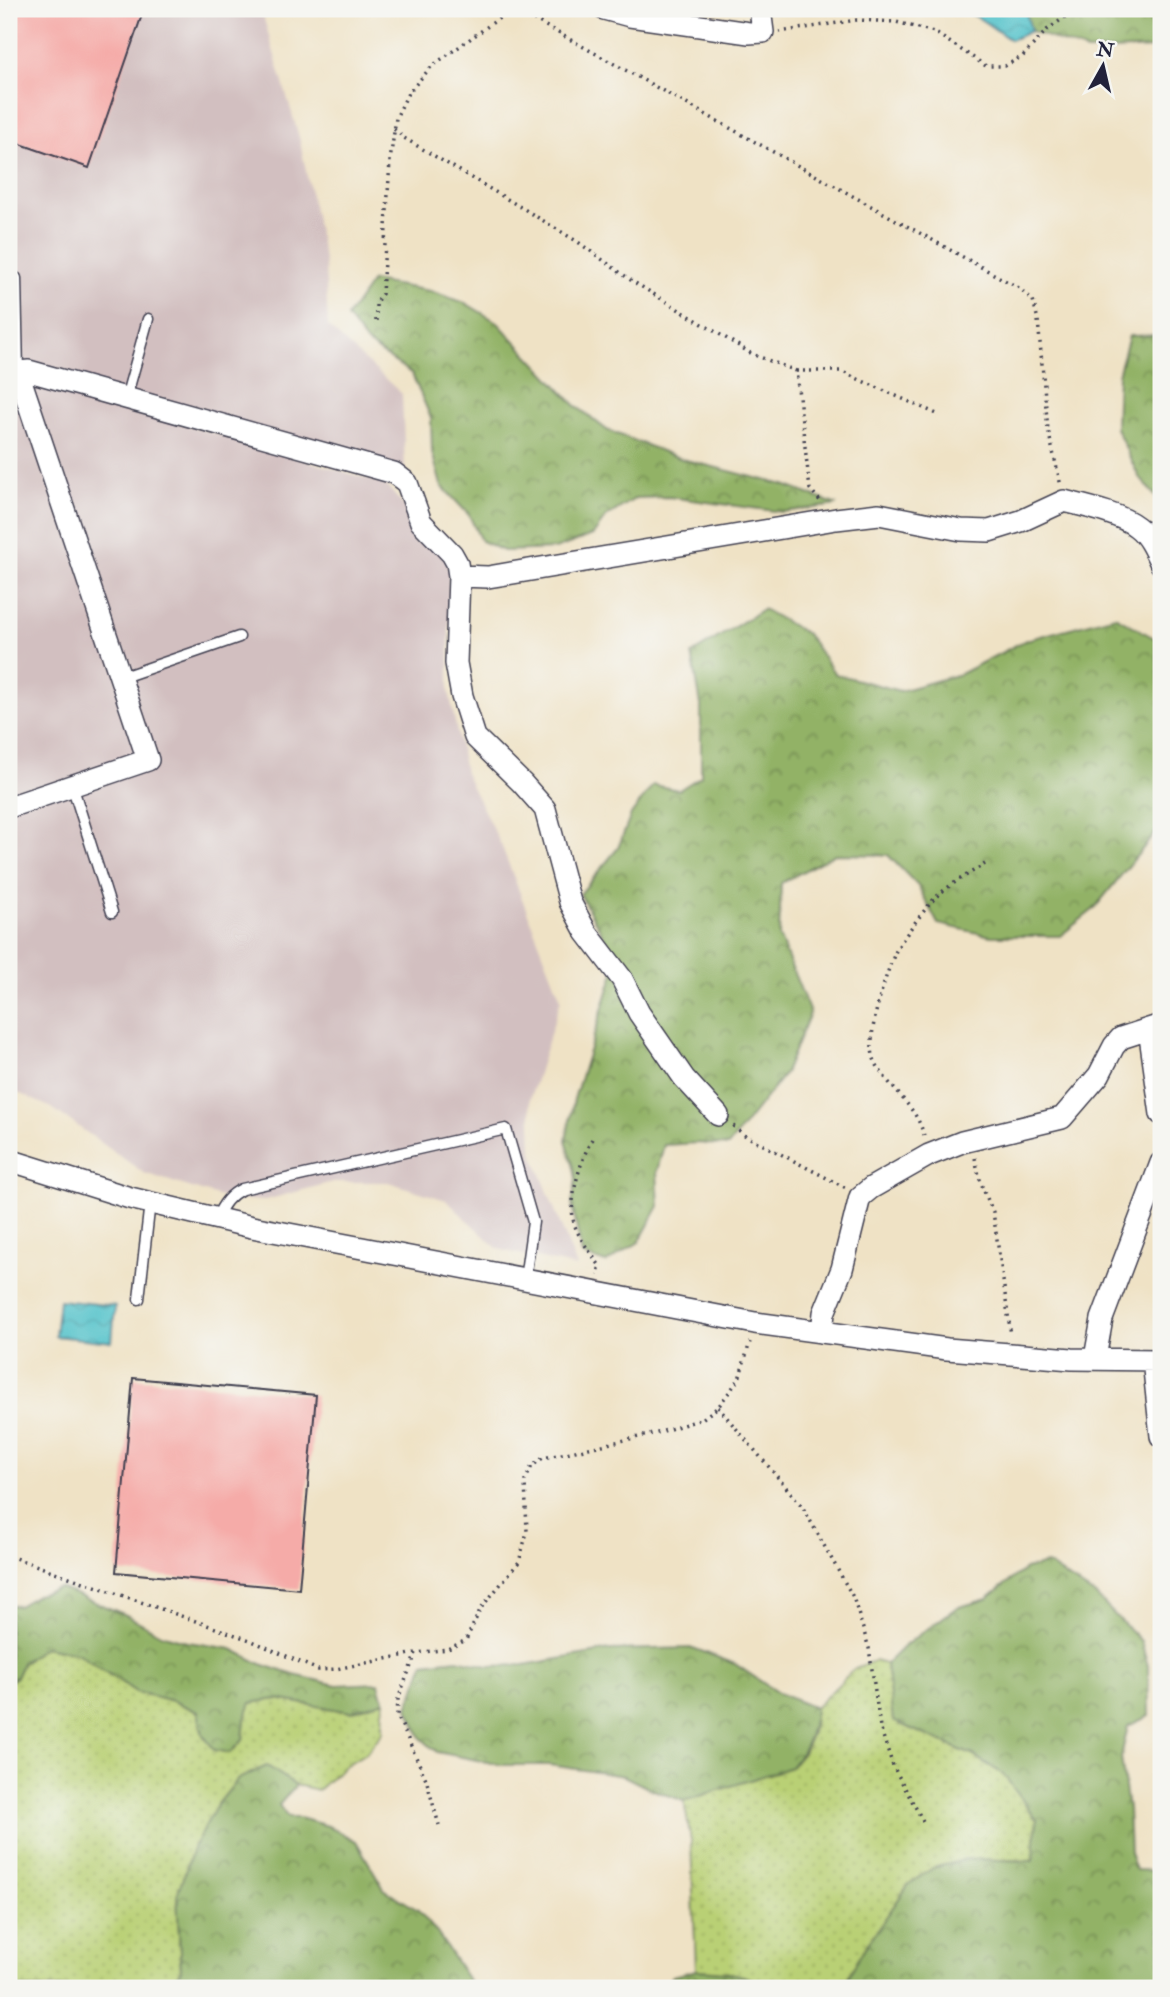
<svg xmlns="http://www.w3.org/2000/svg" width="1170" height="1997" font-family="'IM FELL Double Pica',serif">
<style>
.industrial{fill:#d2bfc0}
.grass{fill:url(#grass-dots);stroke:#6e7958;stroke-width:2}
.forest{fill:url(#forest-crowns);stroke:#5a6a50;stroke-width:2}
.water{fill:url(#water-waves);stroke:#3c7283;stroke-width:2}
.building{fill:#f5aba8}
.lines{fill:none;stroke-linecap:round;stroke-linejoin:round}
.service-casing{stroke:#413f50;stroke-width:13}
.minor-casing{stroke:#413f50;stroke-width:24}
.path{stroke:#413f50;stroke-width:3.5;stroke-dasharray:2 5;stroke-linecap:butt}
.service{stroke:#fff;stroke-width:10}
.minor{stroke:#fff;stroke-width:21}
</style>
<defs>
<pattern id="grass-dots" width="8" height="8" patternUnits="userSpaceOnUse" patternTransform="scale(1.75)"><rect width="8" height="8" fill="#b9d074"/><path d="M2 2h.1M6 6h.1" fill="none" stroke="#9fb265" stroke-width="1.8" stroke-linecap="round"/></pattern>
<pattern id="forest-crowns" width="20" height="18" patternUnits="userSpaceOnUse" patternTransform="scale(1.75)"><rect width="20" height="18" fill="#92b266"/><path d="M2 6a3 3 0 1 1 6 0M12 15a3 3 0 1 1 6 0" fill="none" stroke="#779055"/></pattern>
<pattern id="water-waves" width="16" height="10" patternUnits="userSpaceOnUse" patternTransform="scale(1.75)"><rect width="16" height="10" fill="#55c3cb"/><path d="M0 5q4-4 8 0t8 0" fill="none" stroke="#4aa7af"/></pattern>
</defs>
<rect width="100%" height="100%" fill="#f6f6f2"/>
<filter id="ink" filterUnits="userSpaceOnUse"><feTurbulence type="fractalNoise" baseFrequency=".0143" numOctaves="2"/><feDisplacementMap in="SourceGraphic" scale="14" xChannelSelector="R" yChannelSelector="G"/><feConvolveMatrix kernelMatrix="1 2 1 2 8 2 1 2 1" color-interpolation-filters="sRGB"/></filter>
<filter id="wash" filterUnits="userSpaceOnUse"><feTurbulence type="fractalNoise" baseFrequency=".00686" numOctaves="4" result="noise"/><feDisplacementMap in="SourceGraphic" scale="28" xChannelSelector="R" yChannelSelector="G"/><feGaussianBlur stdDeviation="1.57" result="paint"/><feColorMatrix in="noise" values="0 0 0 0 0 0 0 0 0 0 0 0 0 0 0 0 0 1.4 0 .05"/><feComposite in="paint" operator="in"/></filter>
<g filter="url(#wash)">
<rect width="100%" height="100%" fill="#efe2c5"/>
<path class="industrial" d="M9 9H261L299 137 325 264 328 327 402 394 405 469 9 366Z
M38 381 385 484 449 558V691L465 773 502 847 561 999 530 1099 532 1151 577 1267 498 1249 446 1200 388 1182H333L262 1201 224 1198 144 1173 52 1108 9 1089V387Z"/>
<path class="grass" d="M44 1647 77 1653 136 1692 173 1701 198 1712 203 1735 215 1750 230 1753 243 1740 245 1719 250 1703 276 1699 351 1712 384 1701 383 1732 367 1752 343 1767 318 1790 296 1785 267 1766 177 1895 181 1971 167 1988H9V1682L16 1677 23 1662Z
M874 1661 886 1664 894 1721 972 1755 1003 1774 1037 1820 1033 1861 968 1859 909 1884 863 1952 842 1988H766C751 1973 716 1971 696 1970L691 1841 684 1801 791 1767 803 1753 812 1733 815 1708 855 1668Z"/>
<path class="forest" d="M1025 9H1161V56L1154 48 1087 51 1031 31Z
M372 281 430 291 465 303 497 322 576 406 607 430 682 459 784 485 837 505 782 512 669 497 636 498 606 517 593 535 555 549 504 551 481 541 469 515 441 485 432 452 431 418 412 374 367 343 347 317Z
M1161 335V503L1139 477 1116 428 1118 375 1129 336Z
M763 609 807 634 835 674 900 691 960 674 1026 640 1115 616 1156 639 1161 707V826L1094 909 1060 936H991L938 924 918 886 888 855 835 854 781 883 779 936 810 1013 785 1073 728 1146 698 1143 664 1145 657 1171 659 1206 639 1242 606 1263 582 1255 572 1204 576 1179 574 1168 566 1140 574 1099 615 969 607 943 580 894 618 848 631 815 653 785 679 790 701 776V705L692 654Z
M1047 1564 1096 1596 1141 1641 1148 1666 1149 1716 1128 1726 1121 1757 1128 1809 1130 1853 1136 1870 1161 1871V1988H842L862 1952 909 1884 933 1868 968 1859 1033 1861 1037 1820 1003 1774 972 1755 893 1721 886 1664 903 1647 956 1608 987 1599 1025 1569Z
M60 1588 126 1615 161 1634 188 1642 232 1649 261 1664 294 1675 337 1685 379 1683 384 1701 351 1712 277 1699 251 1703 245 1719 243 1740 230 1753 215 1750 203 1735 198 1712 173 1701 136 1692 77 1653 44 1647 23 1662 16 1677 9 1682V1605L18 1606 37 1595Z
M693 1648 735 1664 778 1693 815 1708C812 1732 807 1748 791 1767L684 1801 648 1788 624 1776 549 1765H502L437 1752 421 1738 408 1708 424 1663 457 1659 488 1666 524 1665 610 1650Z
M267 1766 296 1785 279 1805 288 1818H299L328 1826 356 1841 384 1889 418 1910 438 1934 473 1988H167L181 1971 177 1895 194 1846 217 1805 238 1779Z
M696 1970C716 1971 751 1973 766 1988H661L673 1976Z"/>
<path class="water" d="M952 9H1025L1031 31 1011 40C994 30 972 9 952 9Z
M59 1300 115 1306 112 1342 55 1336Z"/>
<g id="blocks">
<path class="building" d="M9 9H144L89 168 9 140Z
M133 1378 316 1395 299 1589 116 1572Z"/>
</g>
</g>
<g filter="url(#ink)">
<use href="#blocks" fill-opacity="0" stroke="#413f50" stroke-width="2"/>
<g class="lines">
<defs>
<path id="service" d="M16 278 18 372
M126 398 148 319
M120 678 239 637
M72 785 112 912
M217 1218C222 1205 229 1195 242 1189L506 1129 533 1222 525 1279
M139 1299 150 1202"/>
<path id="minor" d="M604 9 630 16 749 33 763 32 760 9
M9 373 29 371 394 473 407 483 421 522 452 554 457 563 459 576 456 663 462 696 475 737 522 783 545 809 570 902 586 932 622 979 639 1013 684 1078 718 1115
M459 576 488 577 836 519 879 514 961 530 989 531 1021 521 1064 501C1084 506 1121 514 1137 527 1149 536 1155 551 1161 564
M9 807 148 760 18 372
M1149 1029 1161 1114
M9 1160 130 1198 252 1227 755 1323 947 1349 1072 1359 1161 1360
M822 1332 824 1313 842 1269 860 1197 871 1188 929 1155 962 1142 1062 1118 1099 1075 1114 1046 1121 1038 1161 1025
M1095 1358 1102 1319 1161 1163
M1153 1360 1161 1436"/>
</defs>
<use href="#service" class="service-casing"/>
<use href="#minor" class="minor-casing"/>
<path class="path" d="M515 9 1019 288 1033 300 1038 320 1048 430 1061 486
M779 32 857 20 896 22 934 32 986 66H1005L1023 56 1047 30 1065 17 1088 9
M394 129 404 138 524 209 578 242 632 281 752 354 796 371 810 489 821 502
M376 321V302L382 294 390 161 396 118 408 93 432 66 512 9
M796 371H840L937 414
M1152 514 1161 511
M733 1126 746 1136 846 1188
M924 1136C917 1105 888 1089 875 1061 864 1038 885 977 895 953 900 941 927 906 936 897 950 884 969 874 985 864
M592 1139C581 1159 570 1196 573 1218 575 1234 591 1253 600 1266L597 1275
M975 1158 981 1184 993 1212 1011 1335
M718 1407 802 1506 853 1597 869 1648 880 1727 893 1766 924 1823
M9 1556 250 1640 318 1670 336 1669 416 1653 448 1649 466 1640 481 1608 519 1562 527 1532 525 1481 532 1466 543 1458 657 1433 702 1419 718 1407 739 1379 750 1342
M416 1653 398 1699 397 1715 426 1779 439 1825"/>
<use href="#service" class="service"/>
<use href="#minor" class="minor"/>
</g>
</g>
<rect width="1170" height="1997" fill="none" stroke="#f6f6f2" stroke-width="35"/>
<g transform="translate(1103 66) rotate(8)" stroke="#f6f6f2" stroke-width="5" paint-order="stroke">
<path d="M0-5L12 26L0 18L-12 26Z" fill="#22223b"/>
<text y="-10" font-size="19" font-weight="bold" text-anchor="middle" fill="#22223b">N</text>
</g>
</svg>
